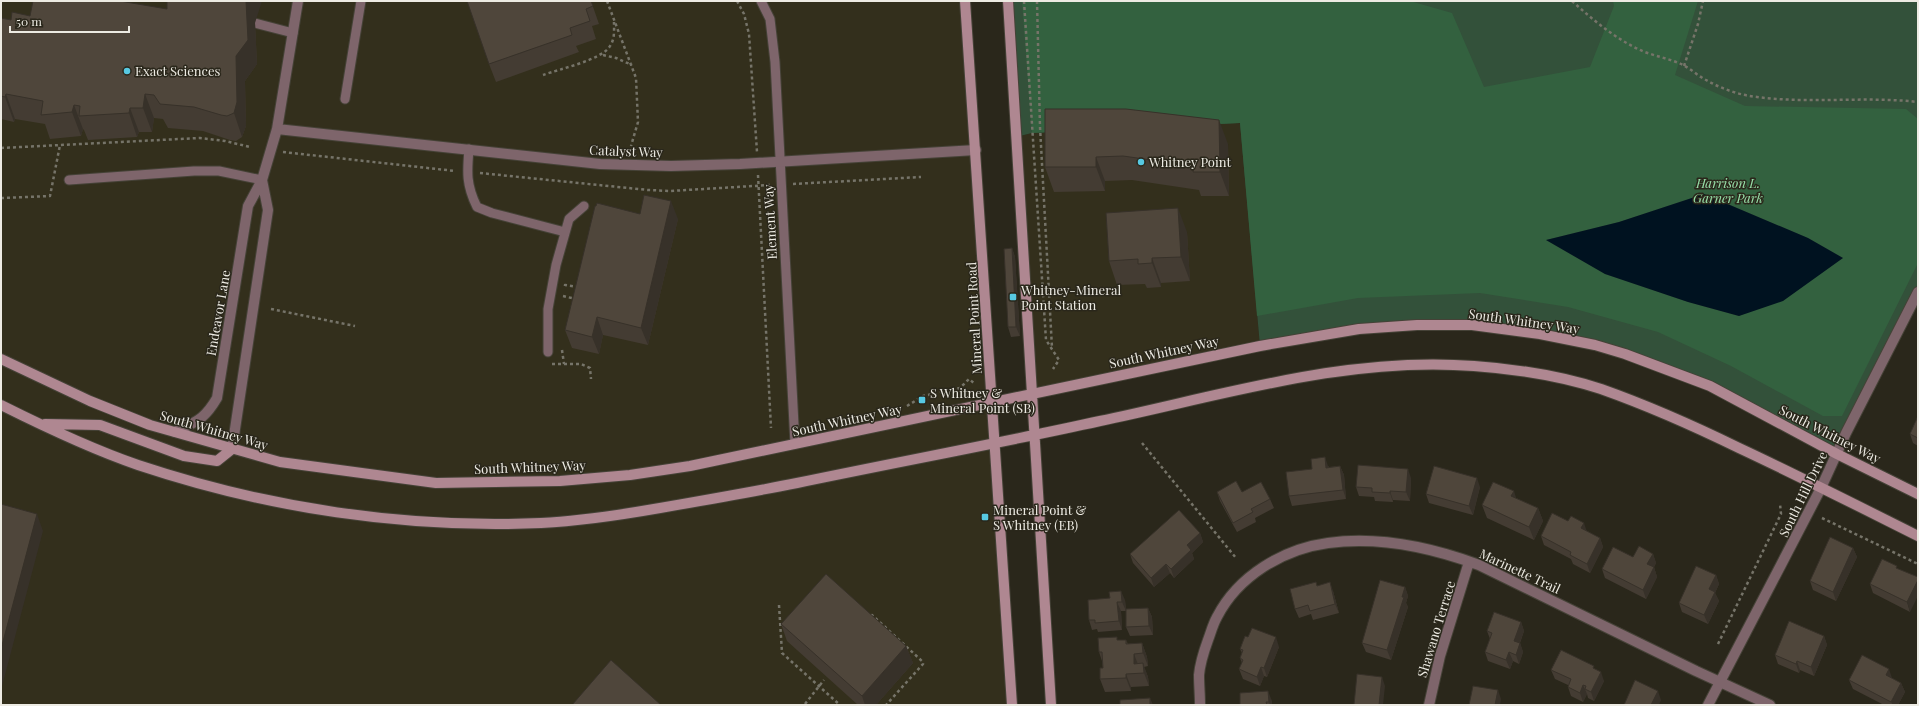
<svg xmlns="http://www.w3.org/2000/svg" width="1919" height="706" font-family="'Playfair Display',serif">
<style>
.built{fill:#332f1c}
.green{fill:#33513a}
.forest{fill:#33613f;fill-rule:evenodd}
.water{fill:#001220}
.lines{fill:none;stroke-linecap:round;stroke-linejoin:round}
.service-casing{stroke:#454237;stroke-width:11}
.minor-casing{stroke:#454237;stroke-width:12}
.secondary-casing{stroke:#454237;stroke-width:12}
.path{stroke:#767469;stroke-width:2.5;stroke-dasharray:3 3;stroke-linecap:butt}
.service{stroke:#7e656b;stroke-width:9}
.minor{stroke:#7e656b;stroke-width:10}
.secondary{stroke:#af8791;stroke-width:10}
.wall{fill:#443c33}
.shaded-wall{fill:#373129}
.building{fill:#4f463b;stroke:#373129}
.poi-dot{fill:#57c9e2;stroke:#2a271b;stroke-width:1.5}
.labels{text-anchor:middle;stroke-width:3;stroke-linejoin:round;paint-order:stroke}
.poi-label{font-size:13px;fill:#edebe3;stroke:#2a271b;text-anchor:start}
.street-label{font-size:13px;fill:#edebe3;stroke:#2a271b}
.park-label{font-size:13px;font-style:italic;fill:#98e0a9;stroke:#2a271b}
</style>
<rect width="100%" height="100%" fill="#2a271b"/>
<path class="built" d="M1 1H965L1012 705H1Z
M1240 123 1260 346 1031 394 1016 137 1032 133Z"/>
<path class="green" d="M1008 1H1918V299L1837 454 1710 386 1625 354 1540 334 1417 325 1260 346 1240 123 1032 133 1016 137Z"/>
<path class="forest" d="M1022 1H1410L1452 13 1484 87 1590 67 1614 6 1613 1H1698L1675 75 1745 106 1906 109 1918 119V263L1842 416H1823L1731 366 1658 332 1568 307 1480 293 1358 298 1257 316 1240 123 1032 133ZM1704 194 1808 238 1843 258 1739 316 1688 302 1605 274 1546 240 1619 222Z"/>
<path class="water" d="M1704 194 1808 238 1843 258 1783 301 1739 316 1688 302 1605 274 1546 240 1619 222Z"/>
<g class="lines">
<defs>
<path id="service" d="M761 1 770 19 775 62 795 444
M255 23 293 33
M345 99 361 1
M469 149C467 172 466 185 477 207L492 213 565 232
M69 180 194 171H219L262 180
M548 352V309L556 265 569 219 584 206"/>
<path id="minor" d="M277 129 600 164 671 166 740 164 976 150
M175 432C197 421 204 420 217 398L248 206 262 180 277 129 298 1
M232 449 268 210 262 180
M1200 705C1200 695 1199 685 1199 675 1200 663 1204 651 1208 640 1211 632 1213 624 1217 617 1238 576 1283 549 1328 543 1378 536 1433 548 1479 565L1696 671 1770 705
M1429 705 1440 656 1469 562
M1708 705 1821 488 1846 433 1918 292"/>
<path id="secondary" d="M965 1 1012 705
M1008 1 1051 705
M1 359 90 401 150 425 280 462 436 483 560 481 630 475 690 466 1260 346 1359 329 1417 325H1472L1540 334 1595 345 1625 354 1710 386 1837 454 1918 494
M1 405C45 427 91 449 138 465 267 508 405 529 541 523 581 521 620 515 660 508 706 500 752 492 797 483 898 462 1000 443 1100 421 1224 395 1347 356 1474 366 1516 369 1561 376 1601 389 1649 406 1694 426 1739 448 1799 476 1858 506 1918 536
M45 424 100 425 184 456 217 461 232 449"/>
</defs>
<use href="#service" class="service-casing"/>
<use href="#minor" class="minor-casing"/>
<use href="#secondary" class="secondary-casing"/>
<path class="path" d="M607 1 636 78 638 122 631 146
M737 1 744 14 749 34 757 152
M1024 1 1046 340 1059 360 1053 369
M1037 1 1040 127 1052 348
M1572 1C1592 19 1613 37 1638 49 1652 56 1669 58 1683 65 1691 69 1698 76 1706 80 1722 89 1739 95 1757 97 1811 104 1865 96 1918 102
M603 55 616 58 632 65
M1684 66 1698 24 1703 1
M543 75C559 69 602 60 610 46 615 39 614 30 614 22
M1 148 200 138 225 141 250 147
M283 152 455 171
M480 173 648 190 670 191 770 185
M758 175 771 428
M793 184 921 177
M1 198 50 196 60 145
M565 286V285L578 287
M563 296 576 299
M271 309 355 326
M562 350 564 364
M552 364H581L590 368 591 379
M907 406 923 396 960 388 969 379 975 384
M1142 443 1236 558
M1822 518 1918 564
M779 605 782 653 840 705
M871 616 872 615 923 662V664L886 705
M1718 644 1781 514 1780 504
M805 704 824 680"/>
<use href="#service" class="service"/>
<use href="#minor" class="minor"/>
<use href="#secondary" class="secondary"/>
</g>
<path class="wall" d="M591 1 599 24 592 26 596 39 576 46 579 52 496 82 489 64Z
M167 9 255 23 257 64 245 81 246 126 242 137 236 141 230 140 203 131 168 128 163 119 154 118 152 132H139L137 137 88 140 84 130 83 129 81 136 50 139 45 124 15 119 14 122 1 119V18L11 20 30 16Z
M1045 109 1228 144 1229 196H1201L1199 190 1132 180 1105 181V191L1054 192 1045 167Z
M640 214 678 219 648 345 603 335 599 354 572 348 565 330Z
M1187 232 1190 281 1161 283V287L1147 288 1145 284 1117 285 1109 261Z
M1012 248 1015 257 1020 336 1011 337 1008 327Z
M1918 416V446L1913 443 1910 434Z
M1328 466 1329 467 1340 466 1344 475 1346 499 1292 506 1289 496 1312 469Z
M1411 478 1410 501 1393 500V502L1375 501 1374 497 1359 496 1356 487Z
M1480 487 1473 515 1429 503 1426 494Z
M1217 492H1242L1270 499 1274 508 1255 518 1256 522 1237 532 1220 501Z
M1516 498 1538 508 1543 521 1534 540 1487 518 1482 505Z
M1587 531 1600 538 1603 547 1590 573 1573 564 1571 559 1544 545 1541 536Z
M1200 533 1203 542 1192 553 1194 559 1174 578 1170 573 1154 587 1133 563 1130 554Z
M1853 548 1857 557 1836 601 1813 590 1810 581Z
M1653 554 1656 563 1654 567 1657 577 1646 599 1605 578 1602 569 1633 557Z
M1898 569 1910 612 1873 593 1870 584Z
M1716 575 1719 584 1715 593 1719 601 1708 624 1682 612 1679 603Z
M1318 585 1333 591 1339 613 1313 620 1311 614 1299 618 1295 609Z
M1405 587 1408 596 1406 603 1408 607 1391 660 1366 652 1362 643Z
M1088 600H1125L1126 611H1121L1122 630 1098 632 1097 629 1092 630 1089 620Z
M1148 608 1152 617 1153 635 1130 636 1126 627Z
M1521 622 1524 631 1520 643 1523 652 1519 664 1513 661 1510 669 1488 661 1485 652 1490 639 1487 631Z
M781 624 906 646 913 663 876 705H858L787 641Z
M1824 636 1827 645 1814 676 1800 670 1799 673 1778 664 1775 655Z
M1118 640H1126L1128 644 1142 643 1147 657 1148 666 1144 667 1148 677 1149 686 1131 687V691L1105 692 1100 679 1103 668 1102 661 1099 652Z
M1279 647 1267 677 1264 676 1260 686 1243 679 1239 669 1242 663 1240 658 1242 653 1240 649Z
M1551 670H1595L1604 681 1594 701 1588 698 1587 694 1583 702 1571 696 1568 687V685L1555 679Z
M1849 680 1901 683 1905 692 1898 705H1884L1853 689Z
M1272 701V705H1240Z"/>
<path class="shaded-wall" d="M246 1H262L255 23 257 64 245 81 246 126 242 137 234 113 236 56Z
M6 94 15 119 14 122 5 97Z
M145 94 154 118 152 132 143 108Z
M74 105 83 129 81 136 72 112Z
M130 108 139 132 137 137 129 113Z
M1219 120 1228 144 1229 196 1220 172Z
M1096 157 1105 181V191L1096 167Z
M671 201 678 219 648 345 641 328Z
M1178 208 1187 232 1190 281 1181 257Z
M1012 248 1015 257 1020 336 1016 327Z
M1152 258 1161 283V287L1152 263Z
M597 317 603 335 599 354 592 337Z
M1325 457 1328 466 1330 477 1326 468Z
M1340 466 1344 475 1346 499 1343 490Z
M1408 469 1411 478 1410 501 1406 492Z
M1477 478 1480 487 1473 515 1469 506Z
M1390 491 1393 500V502L1390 493Z
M1514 491 1518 504 1511 496Z
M1538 508 1543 521 1534 540 1529 527Z
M37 514 43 531 1 690V649Z
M1584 523 1587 532 1581 528Z
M1200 533 1203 542 1192 553 1194 559 1174 578 1171 569 1187 545Z
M1600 538 1603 547 1590 573 1587 564Z
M1853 548 1857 557 1836 601 1833 592Z
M1653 554 1656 563 1651 573 1647 564Z
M1166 564 1170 573 1154 587 1151 578Z
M1654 567 1657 577 1646 599 1643 590Z
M1716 575 1719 584 1715 593 1719 601 1708 624 1704 615 1709 589Z
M1918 580V596L1910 612 1907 602Z
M1330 582 1333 591 1339 613 1335 604Z
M1405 587 1408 596 1406 603 1408 607 1391 660 1387 650Z
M1121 591 1125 600 1126 611 1122 602Z
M1117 602 1121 611 1122 630 1119 621Z
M1148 608 1152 617 1153 635 1149 626Z
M1521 622 1524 631 1517 650 1514 641Z
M1824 636 1827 645 1814 676 1811 667Z
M1276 637 1279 647 1267 677 1264 668Z
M1142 643 1147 657 1148 666 1143 653Z
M1520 643 1523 652 1519 664 1516 655Z
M906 646 913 663 876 705H865L862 696Z
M1509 652 1513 661 1510 669 1506 660Z
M1134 654 1139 667 1134 664Z
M1797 661 1800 670 1799 673 1796 664Z
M1143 663 1148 677 1149 686 1144 673Z
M1261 667 1264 676 1260 686 1257 677Z
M1889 669 1892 678 1886 675Z
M1601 672 1604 681 1594 701 1591 692Z
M1126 674 1131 687V691L1126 678Z
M1382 677 1385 686 1383 705H1379Z
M1901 683 1905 692 1898 705H1893L1891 702Z
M1583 685 1587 694 1583 702 1580 693Z
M1498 690 1501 699 1500 705H1495Z
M1268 691 1272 701V705H1270L1269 702Z
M1658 691 1661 700 1659 705H1651Z
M1150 698 1153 705H1150Z"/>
<path class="building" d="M33 1H120L167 9V1H246L248 40 236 56 237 102 234 113 227 116 221 115 194 107 160 104 154 95 145 94 143 108H130L129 113 79 116 80 106 74 105 72 112 41 115 43 101 6 94 5 97 1 96V18L11 20 12 12 30 16Z
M467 1H591L593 6 586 9 590 21 570 28 572 35 489 64Z
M1045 109H1126L1219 120 1220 172H1193L1194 166 1123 156 1096 157V167H1045Z
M644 195 671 201 641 328 597 317 592 337 565 330 595 206H596L597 203 640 214Z
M1178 208 1181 257 1152 258V263L1138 264V259L1109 261 1106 213Z
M1012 248 1016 327H1008L1004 249Z
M1918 416V438L1910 434Z
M1325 457 1326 468 1340 466 1343 490 1289 496 1286 472 1312 469 1311 459Z
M1358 465 1408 469 1406 492 1390 491V493L1372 492V488L1356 487Z
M1434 466 1477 478 1469 506 1426 494Z
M1236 481 1242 492 1261 482 1270 499 1251 509 1253 512 1233 523 1217 492Z
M1493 482 1514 491 1511 496 1538 508 1529 527 1482 505Z
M1 504 37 514 1 649Z
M1179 510 1200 533 1187 545 1191 550 1171 569 1166 564 1151 578 1130 554Z
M1552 513 1568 521 1571 516 1584 523 1581 528 1600 538 1587 564 1570 555 1571 552 1541 536Z
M1830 537 1853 548 1833 592 1810 581Z
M1639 546 1653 554 1647 564 1654 567 1643 590 1602 569 1613 547 1633 557Z
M1882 559 1897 566 1896 568 1918 577V580L1907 602 1870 584Z
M1696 566 1716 575 1709 589 1715 592 1704 615 1679 603Z
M826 574 906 646 862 696 781 624Z
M1380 580 1405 587 1402 597H1404L1387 650 1362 643Z
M1316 582 1317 586 1330 582 1335 604 1310 611 1308 605 1295 609 1290 589Z
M1121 591 1122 602H1117L1119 621 1095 623V620H1089L1088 600 1110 598 1109 592Z
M1148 608 1149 626 1126 627V609Z
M1494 612 1521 622 1514 641 1520 643 1516 655 1509 652 1506 660 1485 652 1492 633 1487 631Z
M1789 621 1824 636 1811 667 1797 661 1796 664 1775 655Z
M1252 628 1276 637 1264 668 1261 667 1257 677 1239 669 1243 660 1240 658 1243 650 1240 649 1245 636 1248 637Z
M1117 637V640H1126V644L1142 643 1143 653 1134 654V664L1143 663 1144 673 1126 674V678L1100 679V668H1103L1102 652H1099L1098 638Z
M1561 650 1594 666 1593 668 1601 672 1591 692 1585 689 1586 686 1583 685 1580 693 1568 687 1571 679 1551 670Z
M1862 655 1889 669 1886 675 1901 683 1891 702 1849 680Z
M611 660 661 705H572Z
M1357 674 1382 677 1379 705H1354Z
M1635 680 1658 691 1651 705H1624Z
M1473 686 1498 690 1495 705H1469Z
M1268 691 1269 702H1266L1267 705H1240V693Z
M1150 698V705H1120V700Z"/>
<g class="poi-dot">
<circle cx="127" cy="71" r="4"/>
<circle cx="1141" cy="162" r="4"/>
<rect x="1009" y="293" width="8" height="8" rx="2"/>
<rect x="918" y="396" width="8" height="8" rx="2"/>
<rect x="981" y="513" width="8" height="8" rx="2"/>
</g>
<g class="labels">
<g class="poi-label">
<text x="135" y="76">Exact Sciences</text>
<text x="1149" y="167">Whitney Point</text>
<text x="1021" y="295">Whitney-Mineral<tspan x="1021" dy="15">Point Station</tspan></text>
<text x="930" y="398">S Whitney &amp;<tspan x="930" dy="15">Mineral Point (SB)</tspan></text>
<text x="993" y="515">Mineral Point &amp;<tspan x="993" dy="15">S Whitney (EB)</tspan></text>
</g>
<g class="street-label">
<text transform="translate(626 151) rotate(2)" y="5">Catalyst Way</text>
<text transform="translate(770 222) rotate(-93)" y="5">Element Way</text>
<text transform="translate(218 313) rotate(-80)" y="5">Endeavor Lane</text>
<text transform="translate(974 318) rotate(-93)" y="5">Mineral Point Road</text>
<text transform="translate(1524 321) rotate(8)" y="5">South Whitney Way</text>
<text transform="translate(1164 352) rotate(-12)" y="5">South Whitney Way</text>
<text transform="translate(847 420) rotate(-12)" y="5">South Whitney Way</text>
<text transform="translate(214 430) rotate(16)" y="5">South Whitney Way</text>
<text transform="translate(1830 434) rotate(27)" y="5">South Whitney Way</text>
<text transform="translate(530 467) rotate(-2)" y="5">South Whitney Way</text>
<text transform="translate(1803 494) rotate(-64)" y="5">South Hill Drive</text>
<text transform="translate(1520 571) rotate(25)" y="5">Marinette Trail</text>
<text transform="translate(1436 629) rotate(-73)" y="5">Shawano Terrace</text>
</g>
<g class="park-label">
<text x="1728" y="188">Harrison L.<tspan x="1728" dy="15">Garner Park</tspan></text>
</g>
</g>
<rect width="1919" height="706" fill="none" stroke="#edebe3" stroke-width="4"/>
<path d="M10 26v6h119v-6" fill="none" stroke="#edebe3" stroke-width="2"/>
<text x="16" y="26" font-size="12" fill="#edebe3" stroke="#2a271b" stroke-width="3" paint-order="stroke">50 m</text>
</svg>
